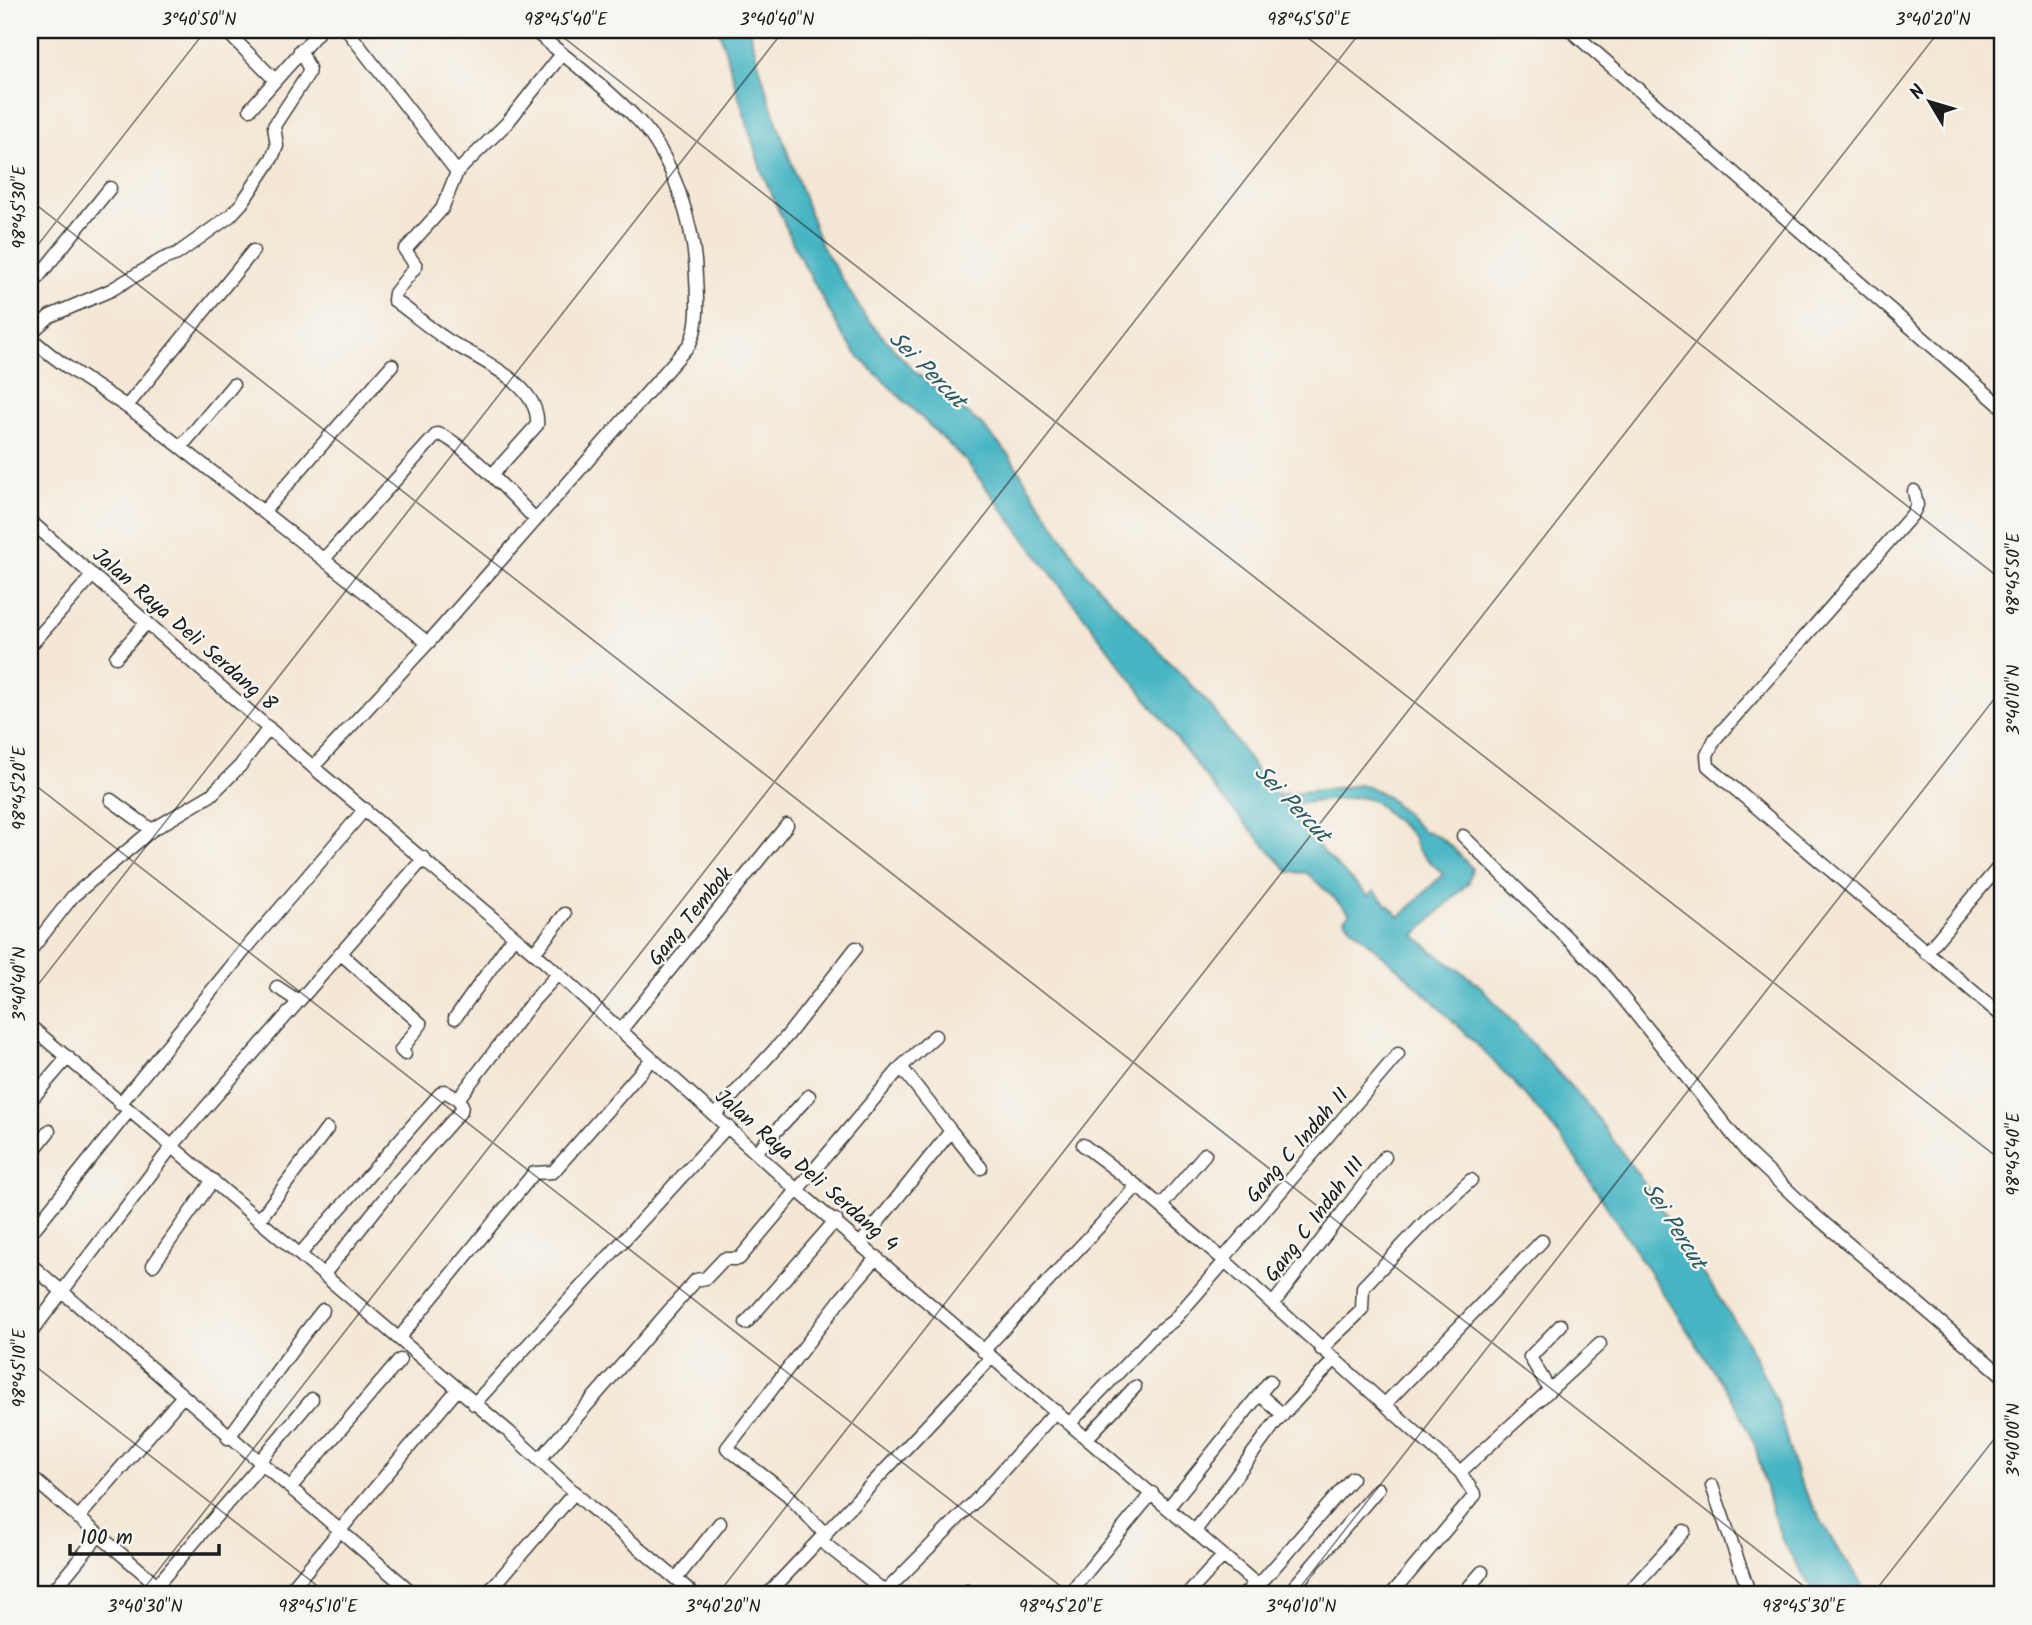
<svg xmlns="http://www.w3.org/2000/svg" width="2032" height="1625" font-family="Kalam,sans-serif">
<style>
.water{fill:#47b5c3;stroke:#326870;stroke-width:2;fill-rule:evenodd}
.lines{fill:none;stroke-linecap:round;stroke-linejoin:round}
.minor-casing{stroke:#3c3a38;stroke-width:15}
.minor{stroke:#fff;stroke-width:12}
.ticks{fill:none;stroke:#1c1c1c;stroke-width:2;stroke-opacity:0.45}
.labels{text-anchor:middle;stroke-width:5;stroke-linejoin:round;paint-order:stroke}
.street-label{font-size:21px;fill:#1c1c1c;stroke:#f6f6f2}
.water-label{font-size:23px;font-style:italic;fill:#2d595f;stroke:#f6f6f2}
.neatline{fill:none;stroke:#1c1c1c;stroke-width:2.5}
.ticks-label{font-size:18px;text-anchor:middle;fill:#1c1c1c}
</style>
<rect width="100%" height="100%" fill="#f6f6f2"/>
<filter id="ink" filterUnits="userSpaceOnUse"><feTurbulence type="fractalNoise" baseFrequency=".0143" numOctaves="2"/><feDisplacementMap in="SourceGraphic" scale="14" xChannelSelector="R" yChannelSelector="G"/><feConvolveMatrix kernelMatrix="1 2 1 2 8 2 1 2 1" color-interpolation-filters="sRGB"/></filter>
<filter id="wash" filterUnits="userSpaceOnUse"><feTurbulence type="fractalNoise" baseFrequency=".00686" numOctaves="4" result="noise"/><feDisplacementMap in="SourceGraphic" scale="28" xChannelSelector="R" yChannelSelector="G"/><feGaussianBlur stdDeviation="1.57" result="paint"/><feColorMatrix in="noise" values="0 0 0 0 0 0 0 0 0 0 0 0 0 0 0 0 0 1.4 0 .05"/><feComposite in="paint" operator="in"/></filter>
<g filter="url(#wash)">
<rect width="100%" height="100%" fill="#f4e7d5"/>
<path class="water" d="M719 30H749L770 103 821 245 866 318 913 370 984 427 1008 454 1087 575 1210 705 1271 791 1278 795 1360 785C1387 789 1404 814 1423 831 1442 833 1459 855 1472 868L1469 882 1415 935C1437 959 1459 967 1481 987L1590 1108 1646 1186 1746 1339 1776 1400 1797 1477 1836 1547 1871 1595H1817L1784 1544 1772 1512 1755 1445 1736 1405 1568 1147C1524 1089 1469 1036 1416 985 1393 962 1366 944 1344 919L1350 913 1307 873 1289 872 1218 793 965 460 858 356 842 334 796 250 761 170ZM1358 797 1374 801 1413 836 1417 849 1443 874 1400 917 1374 891 1368 896 1325 854 1285 805Z"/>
</g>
<g filter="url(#ink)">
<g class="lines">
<defs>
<path id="minor" d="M225 30 275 80
M347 30 457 172 507 123 562 54
M1570 30 2002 407
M250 109 320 30
M457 172 442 209 405 250 416 266 395 293 394 300C411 312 428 327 446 339 473 357 541 383 537 425L492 475
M30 287 110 188
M30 334 50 316 111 290 163 259 177 254 230 216 242 203 272 158 277 146 274 126 308 74 309 68 300 50
M30 337C65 370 108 392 147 421 241 494 335 568 428 643
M127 406 253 251
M181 447 233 385
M1914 491 1917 505 1912 515 1715 739 1707 755 1708 766 2002 1016
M264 511 392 365
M30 521 320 773 545 962 798 1191 1269 1595
M324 559 437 434C454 434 520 503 535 519
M30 646 93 575
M116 657 147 622
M313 767 428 643 689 345C700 326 697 299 696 277 695 228 673 156 638 120 606 87 568 59 533 30
M111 800 152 830
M1463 836 1602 972 1746 1151 1811 1212 2002 1375
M30 951 73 896 152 830 211 795 240 766 269 728
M340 953 421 1024 401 1050 405 1054
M534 953 565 914
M1926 953 2002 863
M277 987 298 1001
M455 1018 514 936
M30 1026 509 1432 589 1506 695 1595
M621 1030 787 825
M30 1101 68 1057
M120 1104 243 952 365 809
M715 1115 787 1036 856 948
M951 1131 981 1168
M1083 1145 1137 1186
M757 1151 809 1096
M30 1155 49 1131
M1161 1206 1205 1154
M259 1220 327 1129
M30 1234 128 1112
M861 1243 951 1131 901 1067
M300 1254 440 1094 444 1091 458 1099 533 1001 558 974
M1223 1259 1398 1054
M30 1264 415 1595
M153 1265 213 1180
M324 1274 396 1184 461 1111 462 1105 458 1099
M1273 1304 1385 1157
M746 1323 836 1220
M30 1334 173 1145 424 858
M399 1338 534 1173 553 1172 652 1059
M1321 1349 1362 1310 1363 1287 1427 1220 1471 1180
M983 1351 1137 1186 1225 1261 1460 1472 1600 1344
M1549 1389 1530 1357 1561 1325
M1259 1394 1283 1415
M1386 1403 1542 1241
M474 1404 728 1126
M1070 1423 1155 1334 1173 1321 1225 1261
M1088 1437 1135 1387
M228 1438C261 1395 289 1352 323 1310
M540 1459 696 1280 706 1278 724 1259H739L901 1067 935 1036
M259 1462 312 1399
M30 1476 169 1595
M1712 1486 1750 1595
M290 1488 400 1360
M1168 1508 1270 1381
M78 1518 182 1397
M1195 1531 1276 1422 1335 1359
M826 1535 788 1495 727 1448 841 1299 877 1257
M820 1540 889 1595
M676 1579 720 1523
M157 1585 261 1464
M1258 1586 1352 1478
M50 1595 99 1535
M286 1595 457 1390
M486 1595 575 1492
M767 1595 991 1358
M882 1595 978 1498 1056 1411
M962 1595 967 1591
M1068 1595 1152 1493
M1187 1595 1223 1556
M1244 1595 1255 1583
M1287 1595 1378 1489
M1391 1595 1475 1495 1460 1472
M1462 1595 1482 1572
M1626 1595 1684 1531"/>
</defs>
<use href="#minor" class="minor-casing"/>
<use href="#minor" class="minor"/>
</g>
</g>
<path class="ticks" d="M554 30 2002 1161M1298 30 2002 580M30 200 1815 1595M30 255 206 30M30 781 1072 1595M30 995 784 30M30 1362 329 1595M139 1595 1362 30M717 1595 1940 30M1294 1595 2002 689M1872 1595 2002 1429"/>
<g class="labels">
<g class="street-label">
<text transform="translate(185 629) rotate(41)" y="7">Jalan Raya Deli Serdang 8</text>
<text transform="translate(690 916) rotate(-51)" y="7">Gang Tembok</text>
<text transform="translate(1297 1145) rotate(-49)" y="7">Gang C Indah II</text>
<text transform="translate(807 1170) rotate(41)" y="7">Jalan Raya Deli Serdang 4</text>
<text transform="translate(1314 1219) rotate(-53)" y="7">Gang C Indah III</text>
</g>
<g class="water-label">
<text transform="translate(928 369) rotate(45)" y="8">Sei Percut</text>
<text transform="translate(1293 803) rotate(46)" y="8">Sei Percut</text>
<text transform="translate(1675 1225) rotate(57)" y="8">Sei Percut</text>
</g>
</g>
<rect width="2032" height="1625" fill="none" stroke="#f6f6f2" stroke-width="77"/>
<g transform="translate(1930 102) rotate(308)" stroke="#f6f6f2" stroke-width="5" paint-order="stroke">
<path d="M0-5L12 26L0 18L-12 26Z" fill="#1c1c1c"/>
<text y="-10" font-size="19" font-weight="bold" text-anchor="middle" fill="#1c1c1c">N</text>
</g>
<path d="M70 1544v10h149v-10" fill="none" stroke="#1c1c1c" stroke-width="3.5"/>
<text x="80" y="1544" font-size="21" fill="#1c1c1c" stroke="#f6f6f2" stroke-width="5" paint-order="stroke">100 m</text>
<rect x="38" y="38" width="1956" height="1548" class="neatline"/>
<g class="ticks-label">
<text x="199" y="25">3°40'50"N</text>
<text x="566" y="25">98°45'40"E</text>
<text x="777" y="25">3°40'40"N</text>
<text x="1309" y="25">98°45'50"E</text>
<text x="1933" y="25">3°40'20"N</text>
<text transform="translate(19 207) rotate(-90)" y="6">98°45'30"E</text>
<text transform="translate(2013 574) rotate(-90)" y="6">98°45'50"E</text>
<text transform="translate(2013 700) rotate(-90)" y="6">3°40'10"N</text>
<text transform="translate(19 788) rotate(-90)" y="6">98°45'20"E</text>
<text transform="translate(19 984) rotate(-90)" y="6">3°40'40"N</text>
<text transform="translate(2013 1154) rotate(-90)" y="6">98°45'40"E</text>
<text transform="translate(19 1368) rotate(-90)" y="6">98°45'10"E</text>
<text transform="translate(2013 1440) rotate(-90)" y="6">3°40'00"N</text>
<text x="145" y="1612">3°40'30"N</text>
<text x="318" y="1612">98°45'10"E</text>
<text x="723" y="1612">3°40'20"N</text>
<text x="1061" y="1612">98°45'20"E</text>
<text x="1301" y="1612">3°40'10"N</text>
<text x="1804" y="1612">98°45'30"E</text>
</g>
</svg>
